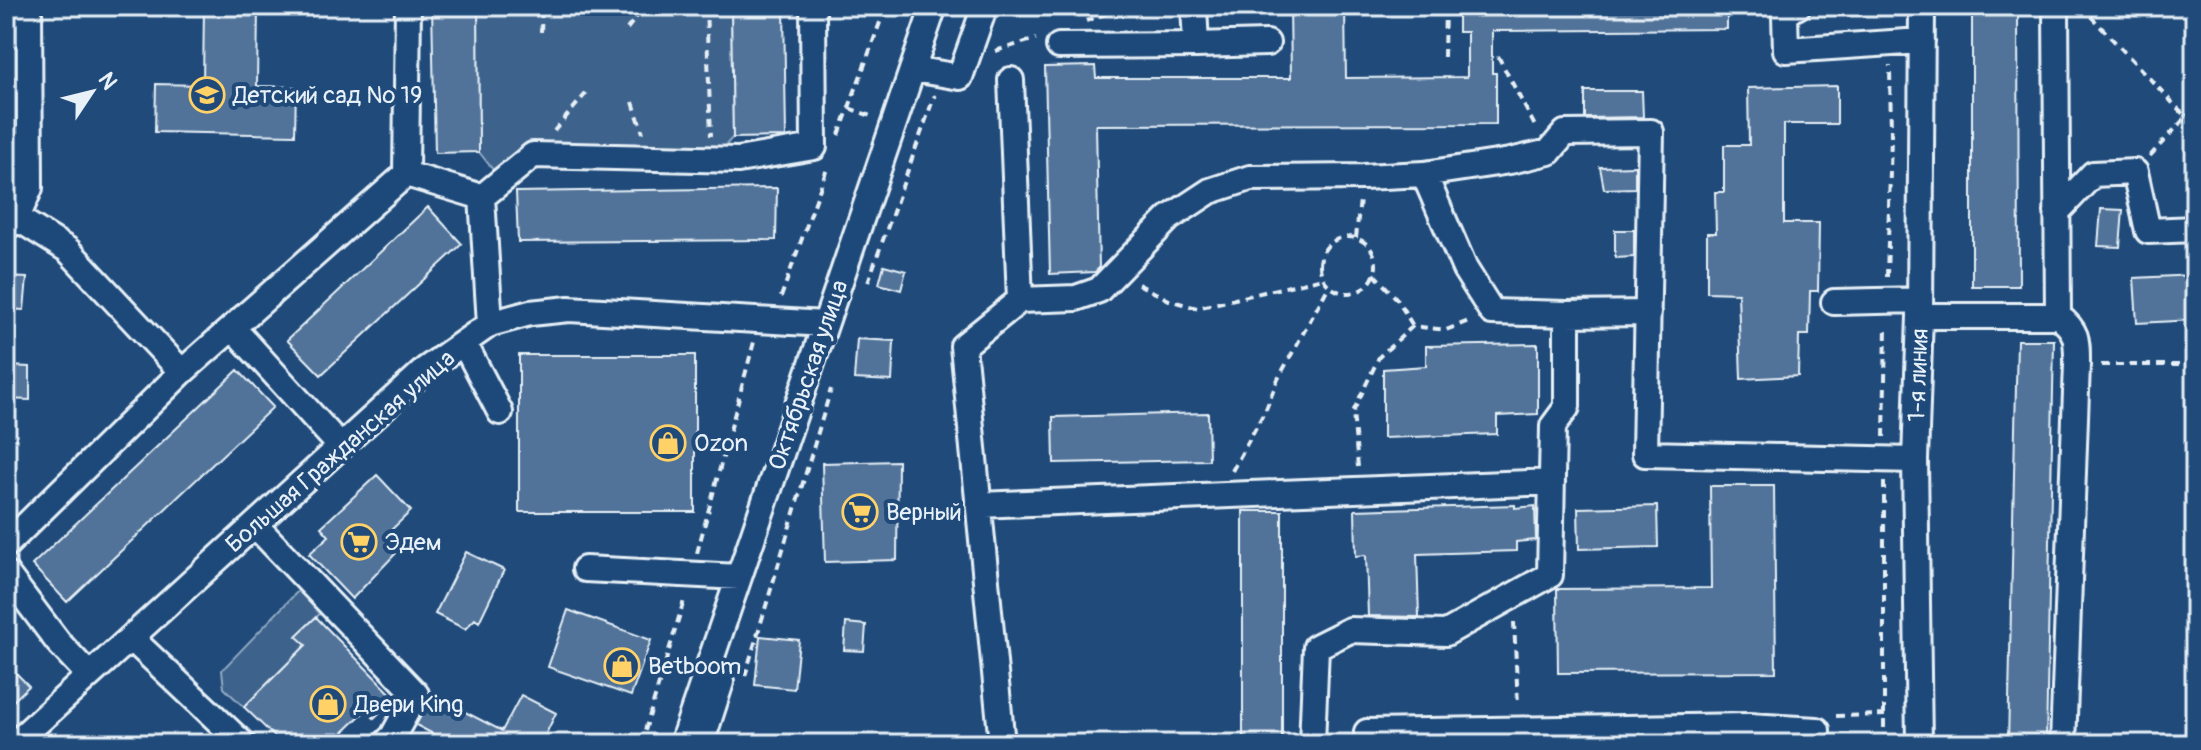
<svg xmlns="http://www.w3.org/2000/svg" width="2201" height="750" font-family="Pangolin,sans-serif">
<style>
.green{fill:#3c628c;stroke:#92aac2;stroke-width:2}
.building{fill:#517399;stroke:#e8f1f8;stroke-width:2}
.lines{fill:none;stroke-linecap:round;stroke-linejoin:round}
.minor-casing{stroke:#e8f1f8;stroke-width:30}
.path{stroke:#e8f1f8;stroke-width:4;stroke-dasharray:8 6;stroke-linecap:butt}
.minor{stroke:#1f4a7a;stroke-width:24}
.labels{text-anchor:middle;stroke-width:8;stroke-linejoin:round;paint-order:stroke}
.poi-label{font-size:24px;fill:#e8f1f8;stroke:#1f4a7a;text-anchor:start}
.street-label{font-size:24px;fill:#e8f1f8;stroke:#1f4a7a}
</style>
<rect width="100%" height="100%" fill="#1f4a7a"/>
<filter id="ink" filterUnits="userSpaceOnUse"><feTurbulence type="fractalNoise" baseFrequency=".0125" numOctaves="2"/><feDisplacementMap in="SourceGraphic" scale="16" xChannelSelector="R" yChannelSelector="G"/><feConvolveMatrix kernelMatrix="1 2 1 2 8 2 1 2 1" color-interpolation-filters="sRGB"/></filter>
<g filter="url(#ink)">
<path class="green" d="M478 6H731L733 137 712 160 533 155 502 181 479 152Z
M300 589 324 610 297 635 306 645 244 707 224 688 222 670Z"/>
<path class="building" d="M204 6H258L257 86 296 87 295 135 155 132 156 84 203 85Z
M432 6H478L479 152 435 153Z
M731 6H784L786 137 733 138Z
M1290 6H1345L1346 78 1467 77V32H1458V6H1727V29L1492 31V73H1496V124L1096 125 1099 268 1095 272 1050 274 1045 67 1095 66 1096 78H1291Z
M1972 6H2018L2019 286H1972Z
M1837 86V124H1784V223H1819L1818 291H1810L1809 335H1799L1798 376 1741 379 1738 293 1707 292V233H1716L1715 192H1724V145H1749L1748 88Z
M1585 91H1642L1643 117 1585 118Z
M1635 166V188L1604 189 1600 167Z
M777 188 776 240 518 242 516 192Z
M428 207 462 244 321 375 287 340Z
M2101 209 2123 210 2120 247 2098 246Z
M1615 230H1634V257L1615 258Z
M884 265 906 271 901 290 879 284Z
M2195 275V320L2137 323 2134 278Z
M6 277 27 278 24 310 6 309Z
M857 339 894 341 892 381 854 379Z
M2017 340H2054L2046 744H2008Z
M1538 344V414L1497 416V434L1383 438V369L1426 366V346Z
M519 355H695V512H519Z
M6 366 30 367V400L6 399Z
M238 370 273 407 67 602 32 565Z
M1208 413 1209 460 1054 463 1053 417Z
M898 461 897 560 825 562 822 463Z
M377 475 411 511 387 534 401 548 352 599 309 554 329 536 321 527Z
M1710 486H1774L1776 672 1558 673 1557 589 1711 588Z
M1515 505V508L1535 506 1536 540 1516 542V551L1417 554 1419 617 1368 616 1366 555 1356 556 1355 510Z
M1657 506 1658 547 1579 549 1578 508Z
M1243 511H1282V744H1243Z
M466 552 504 570 479 622 475 619 465 629 435 614Z
M568 610 651 640 631 696 548 667Z
M316 617 395 698 374 718 366 710 331 744H282L244 707 306 645 296 636Z
M846 623 866 625 864 651 844 650Z
M760 636 799 640 794 689 755 685Z
M6 663 29 686 6 708Z
M432 695 502 731 521 695 556 713 541 744H430L435 735 416 725Z"/>
<g class="lines">
<defs>
<path id="minor" d="M1194 6 1196 45 1267 43
M1798 6 1792 9 1785 16 1786 50 1922 41
M2056 6 2058 316
M1059 46 1196 45
M913 69 960 77 985 6
M1011 80 1020 300 1076 298 1099 290 1169 218 1210 191 1250 178 1363 177 1424 174 1510 161 1549 152 1565 133 1651 132 1645 454 1915 460
M406 174 482 197
M2057 212 2093 174 2135 172 2148 231 2195 229
M17 218 68 250 182 372
M6 228 17 218 30 188 29 6
M1834 302 1920 300
M1567 314 1648 313
M1920 316H2058C2078 331 2077 340 2077 364L2063 744
M490 324 482 197 533 155 738 160 814 147 813 6
M233 328 341 447
M464 343 500 412
M979 505 1552 482
M255 525 416 694 393 736 385 744
M6 545 182 372 406 174 408 6
M585 569 739 577
M6 573 58 642 89 675
M131 638 243 744
M1367 732 1749 726 1817 730 1816 744
M14 744 426 369 490 324 530 313 569 309 825 324
M682 744 934 6
M701 744 721 682
M1002 744 963 346 1020 300
M1312 744 1316 647 1350 630 1446 633 1550 575 1553 426 1567 407V314L1492 312 1465 269 1424 174
M1919 744 1915 460 1920 316 1922 6"/>
</defs>
<use href="#minor" class="minor-casing"/>
<path class="path" d="M706 6 711 136
M2081 6 2186 117 2195 109
M1086 21 1116 10V6
M627 29 645 6
M541 32 542 6
M995 51 1036 39
M1498 56 1536 128
M1444 57 1445 6
M633 102 643 133
M849 108 873 117
M554 131 589 90
M839 135 886 6
M2150 156 2186 117 2195 124
M1320 265a28 28 0 1 1 56 0a28 28 0 1 1-56 0Z
M1356 238 1360 199
M1374 274 1397 299 1413 326
M1887 277 1891 136 1890 66
M868 282 934 97 936 96
M1138 284 1169 300 1197 308 1323 278
M781 297 828 166
M2101 365H2195
M1884 437 1886 326
M1358 467 1353 412 1379 357 1413 326 1446 330 1471 320
M1232 471 1266 409 1278 379 1329 286
M1884 482V744
M697 553 754 342
M1514 622 1518 705
M745 676 831 389
M1836 716 1885 715
M641 744 685 597"/>
<use href="#minor" class="minor"/>
</g>
</g>
<defs>
<symbol id="school-ring" viewBox="-11 -11 22 22"><circle r="9.5" fill="#1f4a7a" stroke="#ffd166" stroke-width="1.5"/><path d="M0-5L7-2L0 1L-7-2ZM-4 1L0 2.5L4 1V4Q0 6-4 4Z" fill="#ffd166"/></symbol>
<symbol id="shop-ring" viewBox="-11 -11 22 22"><circle r="9.5" fill="#1f4a7a" stroke="#ffd166" stroke-width="1.5"/><path d="M-5-2.5h2.3a2.7 3.5 0 0 1 5.4 0H5L5.5 6h-11ZM-1.5-2.5h3a1.5 2.3 0 0 0-3 0Z" fill="#ffd166"/></symbol>
<symbol id="supermarket-ring" viewBox="-11 -11 22 22"><circle r="9.5" fill="#1f4a7a" stroke="#ffd166" stroke-width="1.5"/><path d="M-6-5.5h2.5l.6 2H6L4.5 2H-2.5L-4.4-4H-6ZM-1.5 3.2a1.3 1.3 0 1 0 .1 0ZM3 3.2a1.3 1.3 0 1 0 .1 0Z" fill="#ffd166"/></symbol>
</defs>
<g fill-rule="evenodd">
<use href="#school-ring" x="187" y="75" width="40" height="40"/>
<use href="#shop-ring" x="648" y="423" width="40" height="40"/>
<use href="#supermarket-ring" x="840" y="492" width="40" height="40"/>
<use href="#supermarket-ring" x="339" y="522" width="40" height="40"/>
<use href="#shop-ring" x="602" y="646" width="40" height="40"/>
<use href="#shop-ring" x="308" y="684" width="40" height="40"/>
</g>
<g class="labels">
<g class="poi-label">
<text x="233" y="103">Детский сад № 19</text>
<text x="694" y="451">Ozon</text>
<text x="886" y="520">Верный</text>
<text x="385" y="550">Эдем</text>
<text x="648" y="674">Betboom</text>
<text x="354" y="712">Двери King</text>
</g>
<g class="street-label">
<text transform="translate(808 375) rotate(-71)" y="8">Октябрьская улица</text>
<text transform="translate(1918 375) rotate(-88)" y="8">1-я линия</text>
<text transform="translate(340 451) rotate(-41)" y="8">Большая Гражданская улица</text>
</g>
</g>
<rect width="2201" height="750" fill="none" stroke="#1f4a7a" stroke-width="32"/>
<rect x="16" y="16" width="2169" height="718" fill="none" stroke="#e8f1f8" stroke-width="3" filter="url(#ink)"/>
<g transform="translate(92 92) rotate(55)" stroke="#1f4a7a" stroke-width="6" paint-order="stroke">
<path d="M0-6L14 30L0 20L-14 30Z" fill="#e8f1f8"/>
<text y="-12" font-size="22" font-weight="bold" text-anchor="middle" fill="#e8f1f8">N</text>
</g>
</svg>
